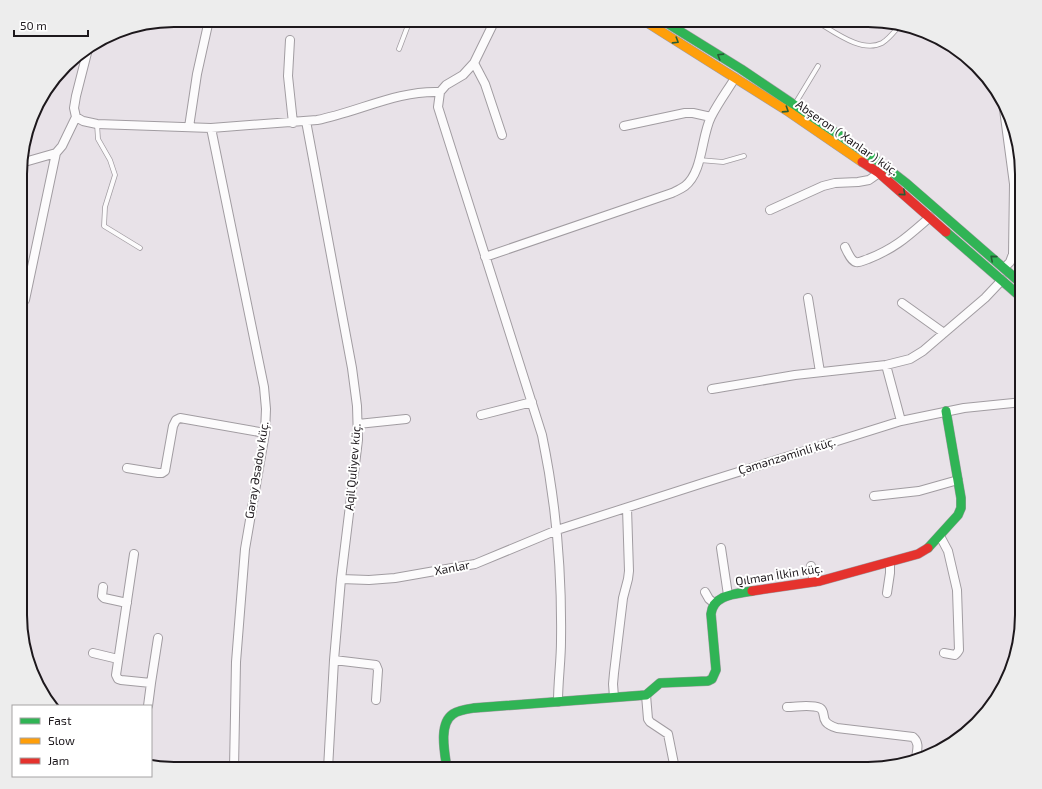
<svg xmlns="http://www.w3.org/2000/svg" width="1042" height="789" font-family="'Exo 2',sans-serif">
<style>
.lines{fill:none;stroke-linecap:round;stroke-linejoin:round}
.lane-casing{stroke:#a19ca1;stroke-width:5.5}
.street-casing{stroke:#a19ca1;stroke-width:10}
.fast-casing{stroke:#a19ca1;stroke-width:10}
.slow-casing{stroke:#a19ca1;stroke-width:10}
.jam-casing{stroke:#a19ca1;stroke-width:10}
.lane{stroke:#fcfbfc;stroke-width:4}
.street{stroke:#fcfbfc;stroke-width:8}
.fast{stroke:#30b455;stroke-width:9}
.slow{stroke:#ff9f0a;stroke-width:9}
.jam{stroke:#e5322d;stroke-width:9}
.oneway{stroke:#265e36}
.labels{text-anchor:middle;stroke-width:4;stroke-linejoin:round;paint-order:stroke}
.street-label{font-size:12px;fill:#1d181c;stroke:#fff}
.rim{fill:none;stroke:#1d181c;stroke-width:2}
</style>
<rect width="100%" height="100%" fill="#e8e2e8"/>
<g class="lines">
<defs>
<path id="lane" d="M814 20C832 30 861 54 882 43 889 39 894 32 900 25
M399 49 410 20
M795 104 818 66
M97 124 98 139 110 160 115 175 105 207 104 226 140 248
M699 160 723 162 744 156
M21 316 25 300"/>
<path id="street" d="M495 20 474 63 463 75 446 85 440 92 438 107 542 435C556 502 562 572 561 641 561 661 558 681 558 702
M290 40 288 76 293 123
M474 63 485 84 502 135
M1003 102 1014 184 1013 254 1010 262 1004 268
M76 117 83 121 97 124 211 128 317 120C358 112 398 90 440 92
M306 121 352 368 357 406 358 440 341 579 334 660 328 769
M624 126 685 113H693L711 117
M189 127 197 74 209 20
M211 128 264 387 266 409 265 433 245 549 236 662 234 769
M21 163 56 153
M770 210 823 186 835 183 858 182 869 180 879 173
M845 247C847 251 851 261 856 262 860 263 864 260 868 259 896 248 908 236 930 217
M485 257 672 193C676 191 681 189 685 186 703 172 701 137 711 117 718 103 727 91 735 78
M808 298 820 372
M25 300 56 153 62 146 76 117 74 108 76 96 88 49
M902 303 944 333
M886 365 901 421
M712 389 795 375 886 365 910 359 923 351 944 333 985 298 1002 280
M481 415 532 402
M358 424 406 419
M127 468 158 473H162L165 471 173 426 176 420 180 418 265 433
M874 496 919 491 958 480
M940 536 948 551 957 590 959 650 957 653 955 655 944 653
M721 548 728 595
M134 554 116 675 118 679 121 680 151 683 148 706
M811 566 814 582
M341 579 369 580 395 578 475 564 557 530 703 483 901 421 964 408 1022 402
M103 587 102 596 104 598 127 603
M705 592 709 599 714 603
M887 593 890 573V563
M93 653 118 659
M334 660 376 665 378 670 376 700
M151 683 158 638
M646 695 648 719 650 722 668 734 675 769
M614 697 613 684 614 673 623 598 628 579 629 571 627 508
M787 707C797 707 811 704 820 708 828 713 817 722 837 728L913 737C920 743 917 750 916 758"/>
<path id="fast" d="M662 20 741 69 879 162 906 183 1022 284
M946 232 1022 298
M928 548 958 515 961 508V498L946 411
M447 769C445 754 438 724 453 714 459 710 467 709 474 708L646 695 660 683 708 681 712 679 716 670 711 614C713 594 737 594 752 591"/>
<path id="slow" d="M643 20 789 112 862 162"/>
<path id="jam" d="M862 162 879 173 946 232
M752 591 820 581 918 554 928 548"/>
</defs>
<use href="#lane" class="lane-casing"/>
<use href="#street" class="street-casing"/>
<use href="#fast" class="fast-casing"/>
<use href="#slow" class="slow-casing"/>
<use href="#jam" class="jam-casing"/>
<use href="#lane" class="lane"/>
<use href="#street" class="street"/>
<use href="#fast" class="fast"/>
<use href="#slow" class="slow"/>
<use href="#jam" class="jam"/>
</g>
<defs><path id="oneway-chevron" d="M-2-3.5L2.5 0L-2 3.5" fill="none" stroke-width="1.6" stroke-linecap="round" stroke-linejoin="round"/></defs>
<g class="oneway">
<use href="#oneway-chevron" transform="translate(676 41) rotate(32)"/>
<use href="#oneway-chevron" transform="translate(720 56) rotate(-148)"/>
<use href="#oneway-chevron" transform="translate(786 110) rotate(33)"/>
<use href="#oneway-chevron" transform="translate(903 193) rotate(41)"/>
<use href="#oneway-chevron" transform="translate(993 258) rotate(-139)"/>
</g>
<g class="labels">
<g class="street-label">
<text transform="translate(847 138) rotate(35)" y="4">Abşeron ( Xanlar ) küç.</text>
<text transform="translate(787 456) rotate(-17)" y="4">Çəmənzəminli küç.</text>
<text transform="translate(353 467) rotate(-85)" y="4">Aqil Quliyev küç.</text>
<text transform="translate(257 470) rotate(-81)" y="4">Gəray Əsədov küç.</text>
<text transform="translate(452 568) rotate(-11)" y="4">Xanlar</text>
<text transform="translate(779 575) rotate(-9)" y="4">Qılman İlkin küç.</text>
</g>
</g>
<path d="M0 0H1042V789H0ZM174 27H868A147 147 0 0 1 1015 174V615A147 147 0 0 1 868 762H174A147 147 0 0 1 27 615V174A147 147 0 0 1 174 27Z" fill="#ededed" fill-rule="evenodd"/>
<path class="rim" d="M174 27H868A147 147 0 0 1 1015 174V615A147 147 0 0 1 868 762H174A147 147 0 0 1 27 615V174A147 147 0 0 1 174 27Z"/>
<rect x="12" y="705" width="140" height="72" fill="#ffffff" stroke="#a5a3a4"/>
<rect x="20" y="718" width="20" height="6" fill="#30b455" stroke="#a5a3a4"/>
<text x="48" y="725" font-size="12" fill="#1d181c">Fast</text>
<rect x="20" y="738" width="20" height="6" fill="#ff9f0a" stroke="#a5a3a4"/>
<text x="48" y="745" font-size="12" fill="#1d181c">Slow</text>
<rect x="20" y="758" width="20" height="6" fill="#e5322d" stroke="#a5a3a4"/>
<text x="48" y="765" font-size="12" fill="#1d181c">Jam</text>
<path d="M14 30v6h74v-6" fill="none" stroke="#1d181c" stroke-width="2"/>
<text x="20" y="30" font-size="12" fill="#1d181c" stroke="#ffffff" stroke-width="3" paint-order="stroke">50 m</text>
</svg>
